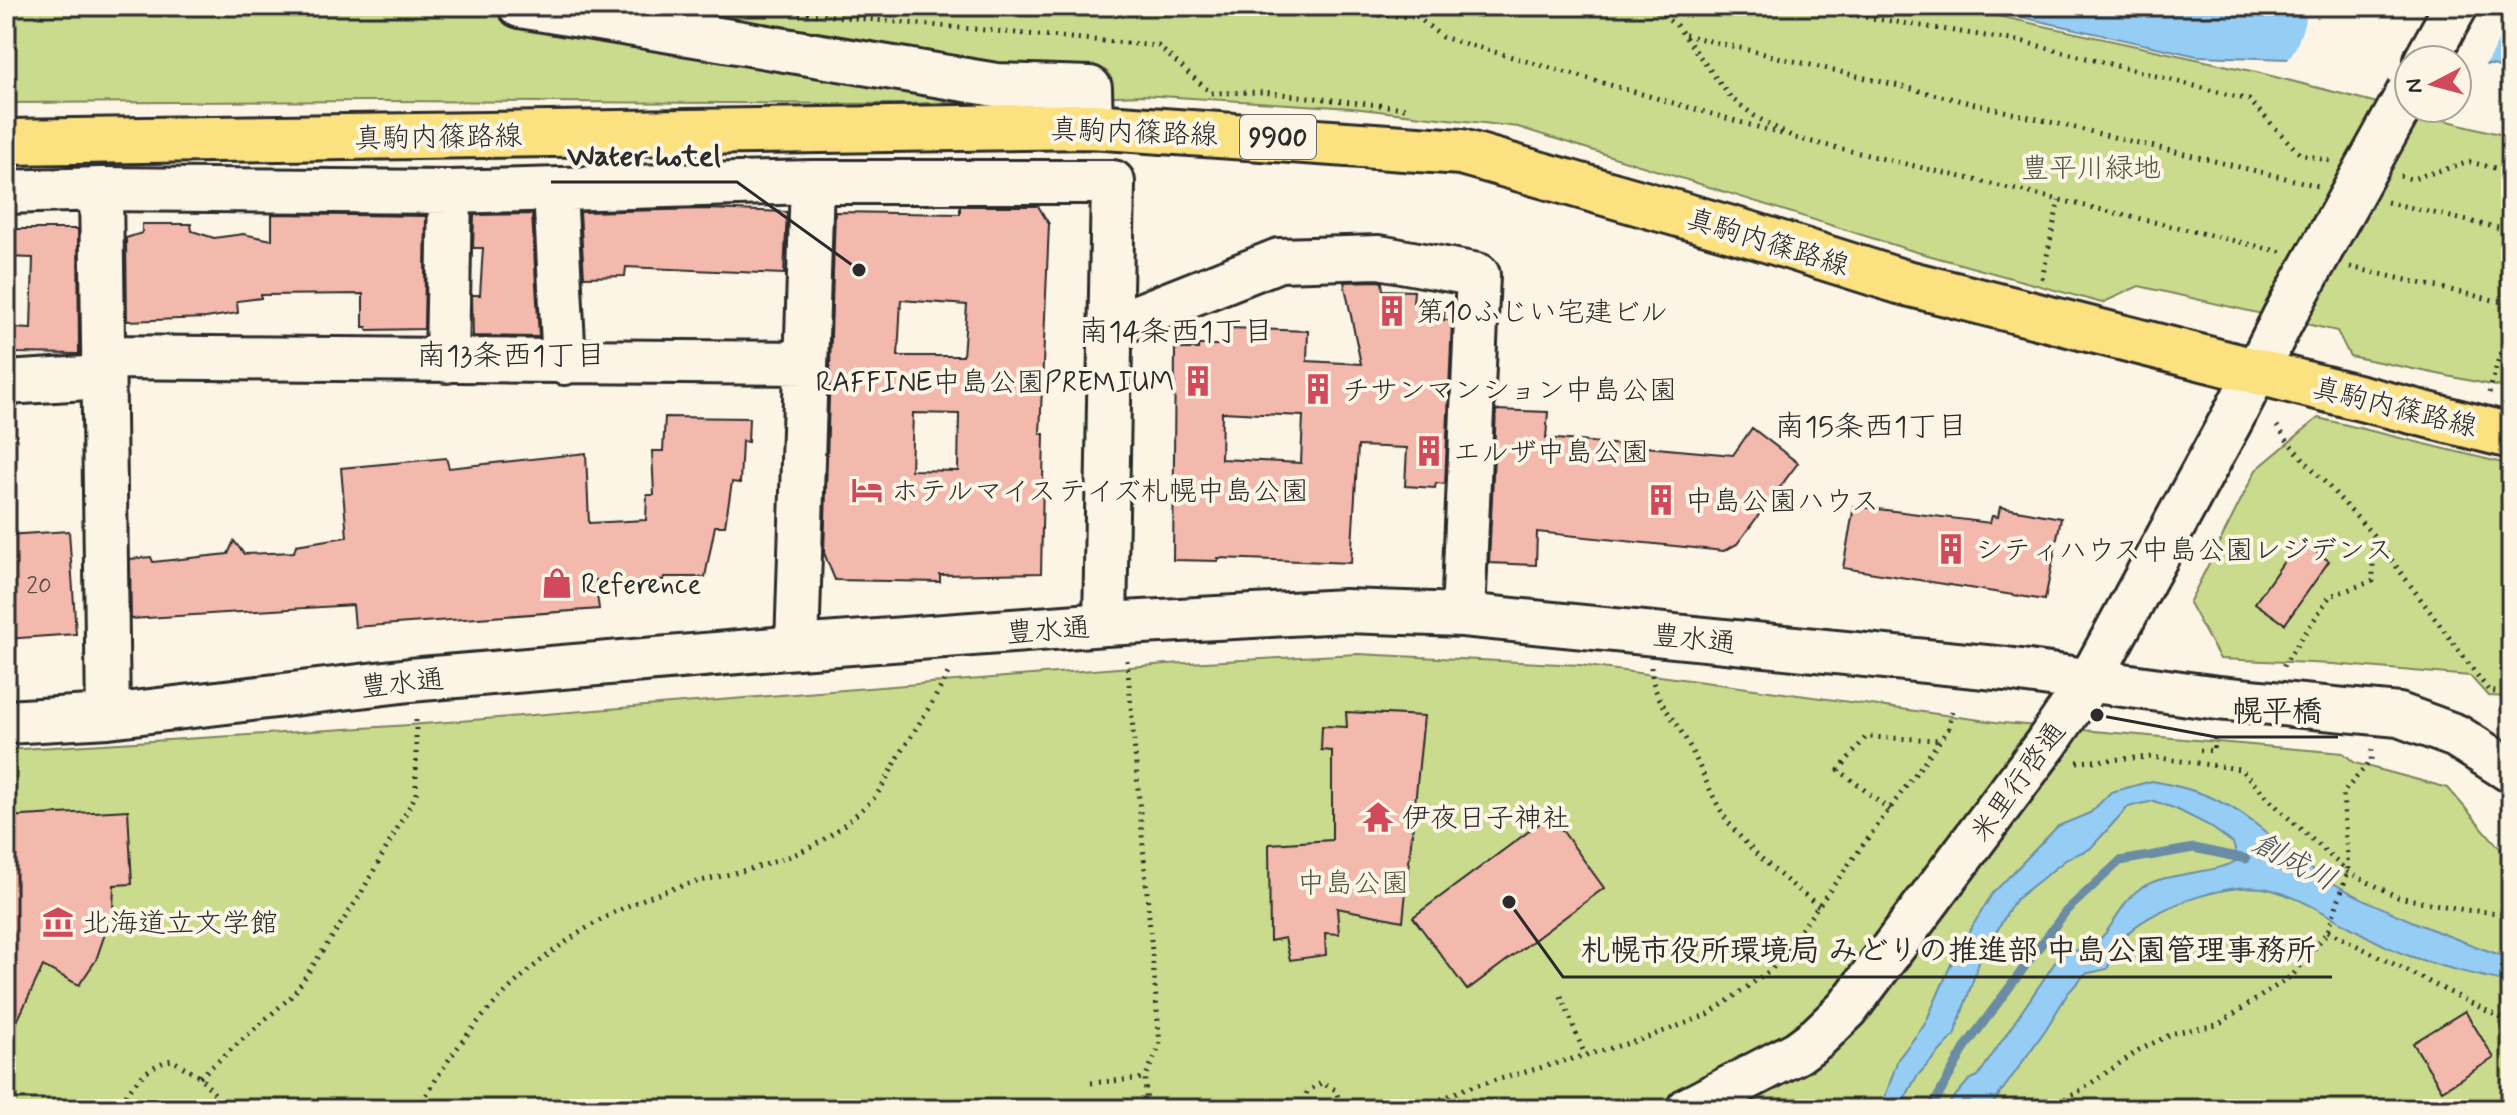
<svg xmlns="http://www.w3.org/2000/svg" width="2517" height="1115" font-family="Mynerve,'Klee One',sans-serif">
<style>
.green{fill:#cbdb8e;stroke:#7b835c;stroke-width:2}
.water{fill:#95cdf4;stroke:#6b8ca4;stroke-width:2}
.pier{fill:#fcf5e5}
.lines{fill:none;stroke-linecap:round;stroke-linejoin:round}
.stream{stroke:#6b8ca4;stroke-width:9}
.building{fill:#f3b9ad;stroke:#2b2b2b;stroke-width:2;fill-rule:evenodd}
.minor-casing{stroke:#2b2b2b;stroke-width:48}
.major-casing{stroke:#2b2b2b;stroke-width:50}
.path{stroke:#2b2b2b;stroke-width:5;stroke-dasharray:2 6;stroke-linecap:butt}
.minor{stroke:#fcf5e5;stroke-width:42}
.major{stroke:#fbe180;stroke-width:44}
.minor-bridge-casing{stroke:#2b2b2b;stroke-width:48;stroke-linecap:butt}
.minor-bridge{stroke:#fcf5e5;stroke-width:42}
.labels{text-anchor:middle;stroke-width:8;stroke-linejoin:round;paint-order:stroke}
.number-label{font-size:24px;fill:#5d4e4c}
.shield{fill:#fcf5e5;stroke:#6a6863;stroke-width:2}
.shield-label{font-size:26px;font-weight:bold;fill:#2b2b2b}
.street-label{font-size:28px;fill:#2b2b2b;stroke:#fcf5e5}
.park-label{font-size:28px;fill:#535744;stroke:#fcf5e5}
.poi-label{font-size:28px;fill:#2b2b2b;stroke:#fcf5e5;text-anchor:start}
.neighbourhood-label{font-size:30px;fill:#2b2b2b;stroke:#fcf5e5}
.water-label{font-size:30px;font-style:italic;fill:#46545d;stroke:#fcf5e5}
.leader{fill:none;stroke:#2b2b2b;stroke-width:3}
.callout-dot{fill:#2b2b2b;stroke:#fcf5e5;stroke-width:3}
.callout-label{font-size:30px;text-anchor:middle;font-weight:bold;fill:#2b2b2b;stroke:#fcf5e5;stroke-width:8;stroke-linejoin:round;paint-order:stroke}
</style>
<rect width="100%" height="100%" fill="#fcf5e5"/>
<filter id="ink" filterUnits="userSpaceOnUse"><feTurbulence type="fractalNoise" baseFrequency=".0125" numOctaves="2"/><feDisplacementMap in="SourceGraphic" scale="16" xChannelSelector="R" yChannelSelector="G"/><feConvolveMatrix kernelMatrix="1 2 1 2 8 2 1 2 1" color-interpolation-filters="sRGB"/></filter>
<g filter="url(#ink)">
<path class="green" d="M6 6H1952L2256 72 2511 137V389L2350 356 2337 331 2139 286 2102 303 1913 251 1518 127 1352 108 1143 95 904 104 377 101 6 103Z
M2318 418 2511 465V697L2488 696 2470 676 2333 664 2220 659 2189 603 2256 470Z
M1358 654 1580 665 2003 723 2343 753 2355 763 2448 788 2511 861V1109H6V750L410 725 1167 664Z"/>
<path class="water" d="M1971 6H2511V71L2493 65 2457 64V60H2409V63L2197 56Z
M2152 781C2179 786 2203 792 2227 805 2265 826 2293 860 2331 882 2388 914 2449 937 2511 959V983C2474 974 2434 966 2399 952 2355 934 2317 903 2272 890 2234 879 2157 906 2129 932 2118 942 2113 957 2107 969L2085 974 2068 993 2046 1029 1989 1109H1944L1969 1080 1978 1076 2058 958C2072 948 2090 951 2102 937 2116 922 2123 899 2141 888 2170 870 2210 876 2238 860L2233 843 2208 825 2176 809 2154 801 2128 807 2090 849 2068 858 2015 900 1980 960 1954 1036 1917 1076 1899 1109H1881L1898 1059 1925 1024 1956 953 1992 894 2058 826 2090 813 2111 792Z"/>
<path class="pier" d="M2310 6H2511V18L2483 69 2457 68V60H2409V67L2286 63 2297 45Z"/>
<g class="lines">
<path class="stream" d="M1931 1109 1966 1046 2066 911 2120 861 2194 848 2246 859"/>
</g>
<path class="building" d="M960 206H1038L1049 224 1040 434H1044L1041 573 940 575V582L835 580 824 553 835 212 960 214ZM901 300 967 305 963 356H898ZM913 413 959 414 958 471 911 470Z
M708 209 787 212 784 274 626 267 625 276 584 277 580 212Z
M272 214 426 216 424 329 367 330V327H363V294L261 295V298L237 301 238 313 206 318 127 321 126 238 142 233V224H191L192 231 214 238 243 234 272 240Z
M532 214 539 337 473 336 472 295H480L483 248H473L474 215Z
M6 229H78L79 354 14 353 13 328 31 329 33 258 6 257Z
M1377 281 1382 282 1383 290 1414 291 1413 303 1445 302 1444 320H1452L1445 484 1436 483 1435 488 1405 486 1407 448 1358 446 1351 563 1218 558V561L1173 560 1175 349H1198V345H1231V328L1308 331 1307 361 1361 364 1344 282ZM1222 412 1303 416 1301 463 1221 459Z
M1496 410 1548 412 1546 438 1733 455 1752 428 1798 463 1737 544 1724 551 1537 532 1536 565 1489 563Z
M665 417 749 418 748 442 742 441 740 483 732 482 725 526H715L705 577H664L663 580 647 579 646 584 595 580 599 609 355 627 353 605 131 619 130 559 151 557 153 562 228 554 234 541 244 554 294 552 296 545 347 537 341 468 446 458 449 468 586 453 589 523 646 520 647 495H654L652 451H663Z
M1854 506 1990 523 1992 516 1998 517 2000 507 2061 518 2045 600 1843 568Z
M69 531 76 634 6 639V535Z
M2299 540 2329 561 2285 624 2255 603Z
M1346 712 1424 716 1403 921 1337 908 1339 934 1325 933 1326 955 1290 960 1285 938 1270 941 1269 844 1332 840V751L1321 750 1322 726 1347 727Z
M128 810 132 884 114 885 113 910 96 960 79 985 43 966 6 1045V817Z
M1551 815 1604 888 1467 990 1413 917Z
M2465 1011 2494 1058 2442 1090 2413 1043Z"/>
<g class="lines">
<defs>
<path id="minor" d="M520 6 996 85 1090 88 1091 126
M2426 60 2456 6
M101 189 108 716
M555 191 564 363
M6 192 101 189 450 192 812 182H1113L1105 624
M1112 326 1279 260 1379 257 1478 275 1463 615
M103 357 806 363
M447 361 450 192
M6 383 103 377
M797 647 812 182
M6 722 108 716 410 680 797 647 1105 624 1345 611 1463 615 2006 669 2218 698 2399 715 2456 736 2511 771
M1688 1109 1798 1052 1818 1037 1847 1009 2046 744 2090 680 2234 415 2284 317"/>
<path id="major" d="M6 142 1091 126 1461 152 1756 236 1899 281 2511 436"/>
</defs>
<use href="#minor" class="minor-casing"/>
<use href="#major" class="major-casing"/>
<path class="path" d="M1325 6 1336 13 1417 17
M1404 6 1442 37 1782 134
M1650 6 1677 26 1731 98 1756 117 1795 138 2282 252
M1794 6 2024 42 2249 100 2300 154 2331 161
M799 13 1158 46 1211 93 1263 92 1405 108
M1685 35 2319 186
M2400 176 2411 179 2470 162 2511 172
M2387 202 2511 231
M2350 267 2511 304
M2042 279 2059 200
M2489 393 2506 333
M2277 426 2289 443 2373 535 2489 691 2511 694
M1127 660 1160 1045 1145 1078 1147 1109
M2283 666 2330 596 2373 581V536
M1651 667C1652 696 1668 710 1682 733 1701 763 1710 799 1732 827 1757 858 1788 882 1819 906
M1952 711 1949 728 1956 729
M2200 750 2213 751 2215 736
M2077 762 2152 757 2240 769 2282 812 2348 872 2398 897 2465 910 2511 914
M1890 810 1839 770 1866 737 1941 740
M2328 931 2511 1023
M1561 996 1585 1055
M200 1077 293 995 359 897 416 795V718
M1091 1083 1145 1078
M118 1109C129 1087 148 1064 172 1060L200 1077 228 1109
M419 1109C469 1013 559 928 662 892 713 875 770 870 818 843 830 837 865 808 874 798 885 784 893 766 902 751 918 725 935 700 948 673
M1307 1109 1304 1103 1307 1092 1321 1083 1336 1090 1339 1101 1336 1109
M1419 1109 1464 1089 1640 1040 1708 1015 1772 969 1949 728
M2043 1109 2077 1093 2139 1050 2174 1033 2217 1025 2293 975 2328 931 2348 872 2343 793 2371 760 2372 748"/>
<use href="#minor" class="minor"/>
<use href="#major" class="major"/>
<defs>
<path id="minor-bridge" d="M2284 317 2409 91"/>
</defs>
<use href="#minor-bridge" class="minor-bridge-casing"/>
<use href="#minor-bridge" class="minor-bridge"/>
</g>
</g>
<defs>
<symbol id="building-bare" viewBox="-9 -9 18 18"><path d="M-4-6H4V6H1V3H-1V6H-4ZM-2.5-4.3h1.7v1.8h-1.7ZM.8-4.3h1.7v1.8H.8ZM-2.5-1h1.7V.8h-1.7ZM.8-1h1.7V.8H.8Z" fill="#d1495b" stroke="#fcf5e5" stroke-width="2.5" paint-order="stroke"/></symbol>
<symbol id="hotel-bare" viewBox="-9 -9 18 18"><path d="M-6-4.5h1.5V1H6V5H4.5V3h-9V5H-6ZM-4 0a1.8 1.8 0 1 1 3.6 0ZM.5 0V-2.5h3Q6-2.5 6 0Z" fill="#d1495b" stroke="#fcf5e5" stroke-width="2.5" paint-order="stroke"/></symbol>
<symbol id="shop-bare" viewBox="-9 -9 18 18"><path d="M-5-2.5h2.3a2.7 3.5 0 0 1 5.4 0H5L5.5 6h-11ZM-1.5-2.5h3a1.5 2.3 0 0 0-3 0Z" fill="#d1495b" stroke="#fcf5e5" stroke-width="2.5" paint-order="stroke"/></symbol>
<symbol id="temple-bare" viewBox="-9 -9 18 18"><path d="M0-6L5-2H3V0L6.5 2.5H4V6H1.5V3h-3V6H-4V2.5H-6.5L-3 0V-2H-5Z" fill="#d1495b" stroke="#fcf5e5" stroke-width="2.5" paint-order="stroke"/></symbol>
<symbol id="museum-bare" viewBox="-9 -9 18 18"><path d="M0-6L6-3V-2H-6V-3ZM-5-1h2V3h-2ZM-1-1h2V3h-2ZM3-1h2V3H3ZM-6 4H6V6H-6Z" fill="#d1495b" stroke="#fcf5e5" stroke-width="2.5" paint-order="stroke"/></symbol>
</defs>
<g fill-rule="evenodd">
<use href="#building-bare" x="1370" y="289" width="44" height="44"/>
<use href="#building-bare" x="1176" y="359" width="44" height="44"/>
<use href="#building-bare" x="1296" y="367" width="44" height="44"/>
<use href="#building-bare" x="1407" y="429" width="44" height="44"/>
<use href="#hotel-bare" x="845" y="468" width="44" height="44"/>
<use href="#building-bare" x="1639" y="478" width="44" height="44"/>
<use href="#building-bare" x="1929" y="527" width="44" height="44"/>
<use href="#shop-bare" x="535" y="561" width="44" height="44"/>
<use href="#temple-bare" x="1356" y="795" width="44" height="44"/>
<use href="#museum-bare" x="36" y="900" width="44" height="44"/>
</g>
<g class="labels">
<g class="number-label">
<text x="39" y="593">20</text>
</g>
<rect class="shield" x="1240" y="115" width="76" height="44" rx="6"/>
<g class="shield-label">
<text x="1278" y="146">9900</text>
</g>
<g class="street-label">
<text transform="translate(1134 131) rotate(2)" y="10">真駒内篠路線</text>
<text transform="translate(438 136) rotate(-1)" y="10">真駒内篠路線</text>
<text transform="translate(1768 241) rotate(17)" y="10">真駒内篠路線</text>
<text transform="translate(2395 406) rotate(14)" y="10">真駒内篠路線</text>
<text transform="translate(1048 629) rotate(-4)" y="10">豊水通</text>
<text transform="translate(1694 638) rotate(6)" y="10">豊水通</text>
<text transform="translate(402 682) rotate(-6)" y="10">豊水通</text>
<text transform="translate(2017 781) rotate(-54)" y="10">米里行啓通</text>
</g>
<g class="park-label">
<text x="2091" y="177">豊平川緑地</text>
<text x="1353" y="892">中島公園</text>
</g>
<g class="poi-label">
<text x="1416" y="321">第10ふじい宅建ビル</text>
<text x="1174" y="391" text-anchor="end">RAFFINE中島公園PREMIUM</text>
<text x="1342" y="399">チサンマンション中島公園</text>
<text x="1453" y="461">エルザ中島公園</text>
<text x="891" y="500">ホテルマイステイズ札幌中島公園</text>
<text x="1685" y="510">中島公園ハウス</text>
<text x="1975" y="559">シティハウス中島公園レジデンス</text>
<text x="581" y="593">Reference</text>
<text x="1402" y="827">伊夜日子神社</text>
<text x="82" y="932">北海道立文学館</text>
</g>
<g class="neighbourhood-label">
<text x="1176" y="341">南14条西1丁目</text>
<text x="511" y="365">南13条西1丁目</text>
<text x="1871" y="436">南15条西1丁目</text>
</g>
<g class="water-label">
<text transform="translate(2295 861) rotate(28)" y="10">創成川</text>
</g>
</g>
<path class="leader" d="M859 270L737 182H551M2097 715L2216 737H2338M1509 902L1563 977H2332"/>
<g class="callout-dot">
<circle cx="859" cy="270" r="8"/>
<circle cx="2097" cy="715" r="8"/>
<circle cx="1509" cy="902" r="8"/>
</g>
<g class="callout-label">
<text x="644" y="165">Water hotel</text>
<text x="2277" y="721">幌平橋</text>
<text x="1948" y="960">札幌市役所環境局 みどりの推進部 中島公園管理事務所</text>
</g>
<rect width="2517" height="1115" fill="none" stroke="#fcf5e5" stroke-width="32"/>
<rect x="16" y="16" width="2485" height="1083" fill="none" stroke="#2b2b2b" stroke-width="3" filter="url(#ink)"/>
<g transform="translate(2433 84) rotate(264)"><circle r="38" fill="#fcf5e5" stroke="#a8a49b" stroke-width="2"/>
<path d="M0-6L14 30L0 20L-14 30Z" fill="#d1495b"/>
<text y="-12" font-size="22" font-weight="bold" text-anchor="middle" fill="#2b2b2b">N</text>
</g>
</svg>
